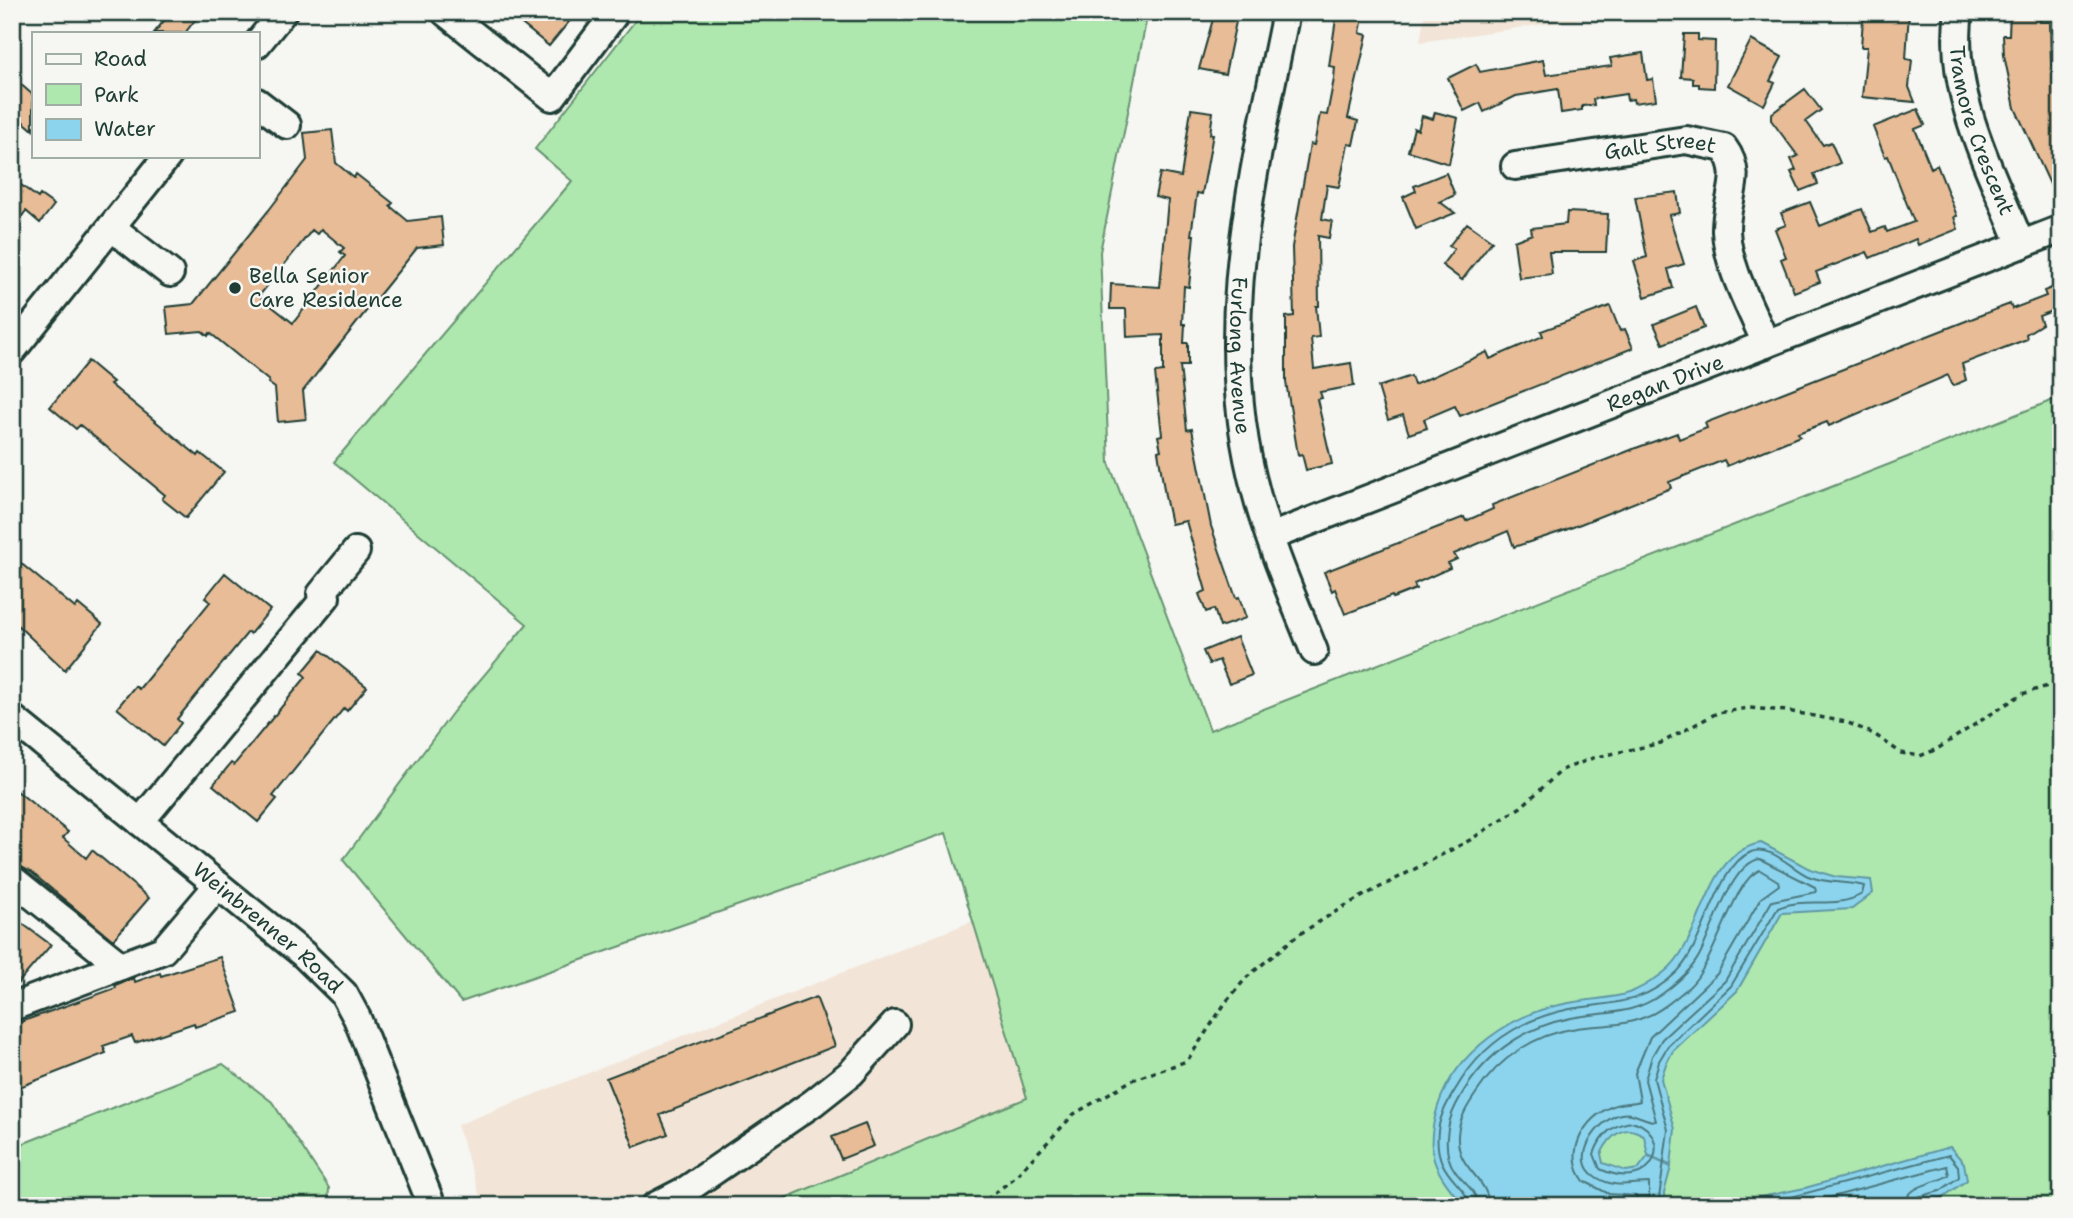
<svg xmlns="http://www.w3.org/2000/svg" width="2073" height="1218" font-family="'Shantell Sans',sans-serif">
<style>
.built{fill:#f2e5d7}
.green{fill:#aee8ae;stroke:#669271;stroke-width:2}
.water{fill:#8cd4ee;stroke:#6098a4;stroke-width:2}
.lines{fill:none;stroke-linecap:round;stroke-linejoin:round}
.shore{stroke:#4b797e;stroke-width:2}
.building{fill:#e7bc97;stroke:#1f3d34;stroke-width:2;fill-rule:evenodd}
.minor-casing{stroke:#1f3d34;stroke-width:32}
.path{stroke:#1f3d34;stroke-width:3.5;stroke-dasharray:5 5;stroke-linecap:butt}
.minor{stroke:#f6f6f2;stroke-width:26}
.poi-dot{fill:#1f3d34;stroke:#f6f6f2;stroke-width:2.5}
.labels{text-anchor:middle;stroke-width:5;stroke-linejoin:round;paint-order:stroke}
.street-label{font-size:21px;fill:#1f3d34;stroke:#f6f6f2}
.poi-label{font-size:21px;fill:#1f3d34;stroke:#f6f6f2;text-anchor:start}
</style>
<rect width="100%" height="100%" fill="#f6f6f2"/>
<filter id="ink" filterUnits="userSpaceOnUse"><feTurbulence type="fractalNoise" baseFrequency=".0143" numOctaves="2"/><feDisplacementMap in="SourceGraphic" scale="14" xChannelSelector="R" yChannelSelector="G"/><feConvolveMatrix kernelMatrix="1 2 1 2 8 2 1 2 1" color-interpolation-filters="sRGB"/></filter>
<g filter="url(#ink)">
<path class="built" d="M1425 12H1629L1420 42Z
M973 921 1028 1098 766 1206H483L457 1125Z"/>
<path class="green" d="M642 12H1148L1100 252 1109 463 1210 730 2061 397V1206H766L1027 1098 946 833 461 1002 343 860 453 712 527 624 334 462 572 181 535 149Z
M223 1064 272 1102 329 1188 328 1206H12V1148Z"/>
<path class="water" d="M1761 843 1810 869 1836 877 1871 880 1873 893 1852 909 1782 913 1737 991 1673 1051 1666 1064 1661 1079 1675 1129 1671 1165 1648 1155 1644 1136C1625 1122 1610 1135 1601 1154L1603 1163 1626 1171 1638 1169 1648 1156 1671 1167 1664 1193 1665 1206H1464C1434 1170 1423 1154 1438 1106 1456 1051 1514 1012 1569 1003 1613 995 1625 1002 1663 973 1706 941 1701 854 1761 843Z
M1950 1147 1964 1163 1967 1180 1943 1197 1911 1206H1715L1805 1188Z"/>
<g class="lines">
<path class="shore" d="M1635 1122C1674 1136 1655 1195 1600 1169L1594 1154C1601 1134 1613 1123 1635 1122Z
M1469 1206C1467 1182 1433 1177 1438 1131 1440 1112 1452 1095 1462 1079 1487 1041 1525 1018 1570 1009 1613 1002 1643 1005 1677 972 1705 944 1716 866 1751 852 1770 844 1792 869 1808 876 1826 884 1845 881 1864 886L1862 894C1836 910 1805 896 1778 908L1731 986 1668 1046 1659 1061 1654 1079 1668 1130 1658 1206
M1478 1206C1477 1190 1463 1183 1455 1171 1442 1153 1446 1124 1456 1105 1480 1058 1520 1028 1571 1018 1607 1011 1631 1016 1662 994 1677 983 1690 972 1699 956 1712 932 1731 863 1760 859L1815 887 1816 892 1772 901 1725 981 1662 1039 1652 1056 1645 1080 1656 1121C1645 1122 1635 1111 1621 1114 1598 1119 1568 1160 1596 1177 1614 1189 1630 1183 1649 1183V1206
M1489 1206C1488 1176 1456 1170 1458 1135 1459 1119 1468 1105 1477 1092 1499 1058 1535 1034 1577 1028 1599 1025 1624 1026 1645 1017 1660 1012 1677 997 1689 987 1716 963 1733 879 1760 870L1778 881 1779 885 1761 898 1717 974 1650 1037 1635 1073 1640 1101C1631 1104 1622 1102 1613 1106 1584 1117 1563 1154 1584 1181L1609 1194 1636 1196 1639 1206
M1758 1206 1949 1155 1958 1166 1959 1177 1940 1191 1918 1197 1914 1206
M1798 1206 1947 1166 1949 1175C1934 1185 1906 1184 1905 1206"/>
</g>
<path class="building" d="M171 12H201L185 33H154Z
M507 12H577L549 46Z
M1215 12H1238L1225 74 1199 69Z
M1337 12H1364L1360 33 1367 35 1348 118 1358 121 1353 145 1348 144 1339 187 1327 185 1322 219 1332 221 1329 238 1318 236 1319 306H1316L1319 337 1311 338 1314 369 1351 363 1354 386 1320 392 1322 398 1317 399 1332 464 1306 470 1302 454 1298 455 1286 382V317L1294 316 1292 247 1310 144 1314 145 1320 114 1327 115 1334 79 1335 67 1329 66Z
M1890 12H1909L1906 59 1912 60 1909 87 1915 102 1862 97 1867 47H1861L1863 18 1890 19Z
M2010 12H2041L2040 22H2050L2051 65 2058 63 2061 76V208L2015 108 2004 55 2003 35H2009Z
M1684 34H1698V40L1715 41 1714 88 1699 87V84H1693V78L1681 77Z
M1751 40 1782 57 1770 81 1775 83 1764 105 1728 85Z
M1643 53 1647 80 1653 79 1656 100 1634 103 1633 99 1627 100 1626 94 1593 99 1594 105 1582 106V110L1561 113 1558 89 1516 96 1484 112 1480 103 1464 111 1448 78 1476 64 1480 72 1543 60 1546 75 1612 66 1610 58Z
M12 77 33 95V130L12 112Z
M1805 89 1821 110 1806 121 1823 145 1831 142 1840 163 1814 174 1818 184 1800 191 1791 172 1796 170 1791 159 1798 156 1771 120V114Z
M1191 109 1213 112 1210 134H1213L1202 194 1197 193 1191 235H1194L1189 287 1184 286 1182 324H1185L1184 343H1188V366H1180L1187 430 1192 429 1211 526 1236 598 1239 597 1246 618 1220 627 1214 609 1206 612 1199 594 1206 591 1186 521 1171 524 1165 496 1158 451 1161 450 1158 436 1162 435 1155 373 1163 372V335L1127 337 1126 309H1110L1111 284 1160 287 1168 200 1155 197 1160 173 1181 177Z
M1918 109 1925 125 1915 129 1931 168 1937 165 1957 216 1954 217 1958 229 1918 245 1916 239 1870 258 1867 252 1816 272 1820 282 1794 292 1781 259 1786 257 1775 229 1786 225 1781 213 1810 202 1820 226 1862 209 1872 232 1885 227 1887 232 1914 222 1888 156 1885 157 1873 127Z
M1435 112 1458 118 1449 164 1408 151 1414 128 1418 130 1422 116 1433 119Z
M332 130 336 163 354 178 356 174 393 203 390 206 408 221 441 217 444 245 417 248 363 315 303 391 306 419 278 422 275 388 268 383 269 381 210 333 208 336 202 331 169 334 166 307 193 304 269 210 307 160 304 133ZM321 229 344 248 340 252 345 256 293 323 259 296 312 230 317 234Z
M1446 173 1455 195 1440 202 1455 213 1416 229 1403 197 1416 191 1414 186Z
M12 178 38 198 40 195 54 205 40 223 26 211 22 216 12 208Z
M1677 192 1680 213 1669 215 1684 264 1668 269 1673 288 1645 297 1634 261 1647 257 1635 197Z
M1567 212 1608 214 1606 252H1549L1552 274 1519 278 1514 241 1532 234 1531 228 1566 224Z
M1467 223 1492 241 1462 280 1442 265 1454 249 1449 246Z
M2061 284V330L2052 311 2039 316 2042 324 2026 334 2027 339 1962 364 1966 380 1953 386 1948 375 1829 426 1827 422 1798 433 1800 436 1727 466 1724 460 1669 482 1671 488 1563 531 1514 547 1508 531 1454 554 1457 559 1448 563 1450 568 1414 584 1416 589 1393 598 1392 596 1345 614 1335 589 1332 591 1324 572 1464 517 1466 521 1493 509 1492 505 1636 448 1677 433 1679 439 1707 428 1705 423 1994 310 2010 304 2012 309 2046 296 2044 291Z
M1610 306 1620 331 1625 329 1633 348 1460 416 1455 406 1424 419 1427 428 1409 434 1403 415 1388 420 1378 387 1411 376 1414 385 1487 352 1490 359 1543 336 1541 331Z
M1696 307 1704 328 1663 344 1654 324Z
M88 361 113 382 110 384 198 456 200 453 224 472 186 518 162 499 165 495 80 425 76 429 50 407Z
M12 556 75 608 78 604 102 624 65 670 12 620Z
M225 573 270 610 250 634 248 632 177 719 181 723 163 746 117 708 135 686 139 689 210 602 205 598Z
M1237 637 1252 675 1229 684 1219 660 1209 664 1203 651Z
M321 650 367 687 347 711 344 708 273 796 277 799 258 822 213 785 231 763 234 765 306 677 302 673Z
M12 787 68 832 63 838 86 858 92 850 149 898 113 940 31 872 12 862Z
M12 916 51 945 12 990Z
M220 957 240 1012 195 1027 194 1023 135 1043 132 1036 103 1046 106 1053 12 1090V1025L116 988 115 985 134 978 135 982 160 973 161 976Z
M816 997 835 1046 660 1115 668 1134 634 1147 606 1078Z
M865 1124 874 1146 841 1159 832 1137Z"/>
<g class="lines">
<defs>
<g id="minor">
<path d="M445 12 552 97 613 16"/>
<path id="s1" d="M1286 12C1254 173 1211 333 1257 496 1271 549 1294 600 1314 651"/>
<path id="s2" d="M1959 12C1947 93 1992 172 2021 245"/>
<path d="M257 44 283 12"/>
<path d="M257 102 287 125"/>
<path id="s3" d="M1515 166 1686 140 1724 148C1745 176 1725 199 1726 231 1728 269 1752 310 1766 344"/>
<path d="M111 227 170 273"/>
<path d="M12 351 168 156"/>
<path id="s4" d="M1270 537 2061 229"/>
<path d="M321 594 356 551"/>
<path id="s5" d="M12 718 303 954 344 994 357 1018 432 1206"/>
<path d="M140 822 326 597"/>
<path d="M12 879 121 966"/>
<path d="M12 1007 163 950 218 885"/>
<path d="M655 1206 686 1190 813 1103 851 1073 895 1024"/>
</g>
</defs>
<use href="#minor" class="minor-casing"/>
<path class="path" d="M979 1206 1015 1177 1074 1114 1132 1080 1187 1061 1226 1002 1247 977 1298 935 1348 904 1470 840 1521 807 1562 770 1593 758 1661 743 1717 713 1749 708 1787 711 1846 722 1874 734 1901 753 1920 756 1937 749 2022 694 2061 682"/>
<use href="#minor" class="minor"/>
</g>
</g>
<circle class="poi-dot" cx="235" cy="288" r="7"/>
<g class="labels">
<g class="street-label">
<text dy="7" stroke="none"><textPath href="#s2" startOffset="122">Tramore Crescent</textPath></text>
<text dy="7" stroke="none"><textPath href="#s3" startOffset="147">Galt Street</textPath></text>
<text dy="7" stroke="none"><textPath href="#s1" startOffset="348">Furlong Avenue</textPath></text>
<text dy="7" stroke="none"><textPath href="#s4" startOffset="424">Regan Drive</textPath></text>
<text dy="7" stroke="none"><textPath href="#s5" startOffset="331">Weinbrenner Road</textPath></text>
</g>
<g class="poi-label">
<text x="249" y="283">Bella Senior<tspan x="249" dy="24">Care Residence</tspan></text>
</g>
</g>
<rect width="2073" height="1218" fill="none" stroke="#f6f6f2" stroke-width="42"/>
<rect x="21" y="21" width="2031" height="1176" fill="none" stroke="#1f3d34" stroke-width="2.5" filter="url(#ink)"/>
<rect x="32" y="32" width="228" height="126" fill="#f6f6f2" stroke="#a0aca6" stroke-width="2"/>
<rect x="46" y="54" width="35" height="10" fill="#f6f6f2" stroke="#a0aca6" stroke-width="2"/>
<text x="94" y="66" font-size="21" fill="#1f3d34">Road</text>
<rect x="46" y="84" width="35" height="21" fill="#aee8ae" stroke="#a0aca6" stroke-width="2"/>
<text x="94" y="102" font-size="21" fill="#1f3d34">Park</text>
<rect x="46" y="119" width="35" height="21" fill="#8cd4ee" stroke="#a0aca6" stroke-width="2"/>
<text x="94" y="136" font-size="21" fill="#1f3d34">Water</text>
</svg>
